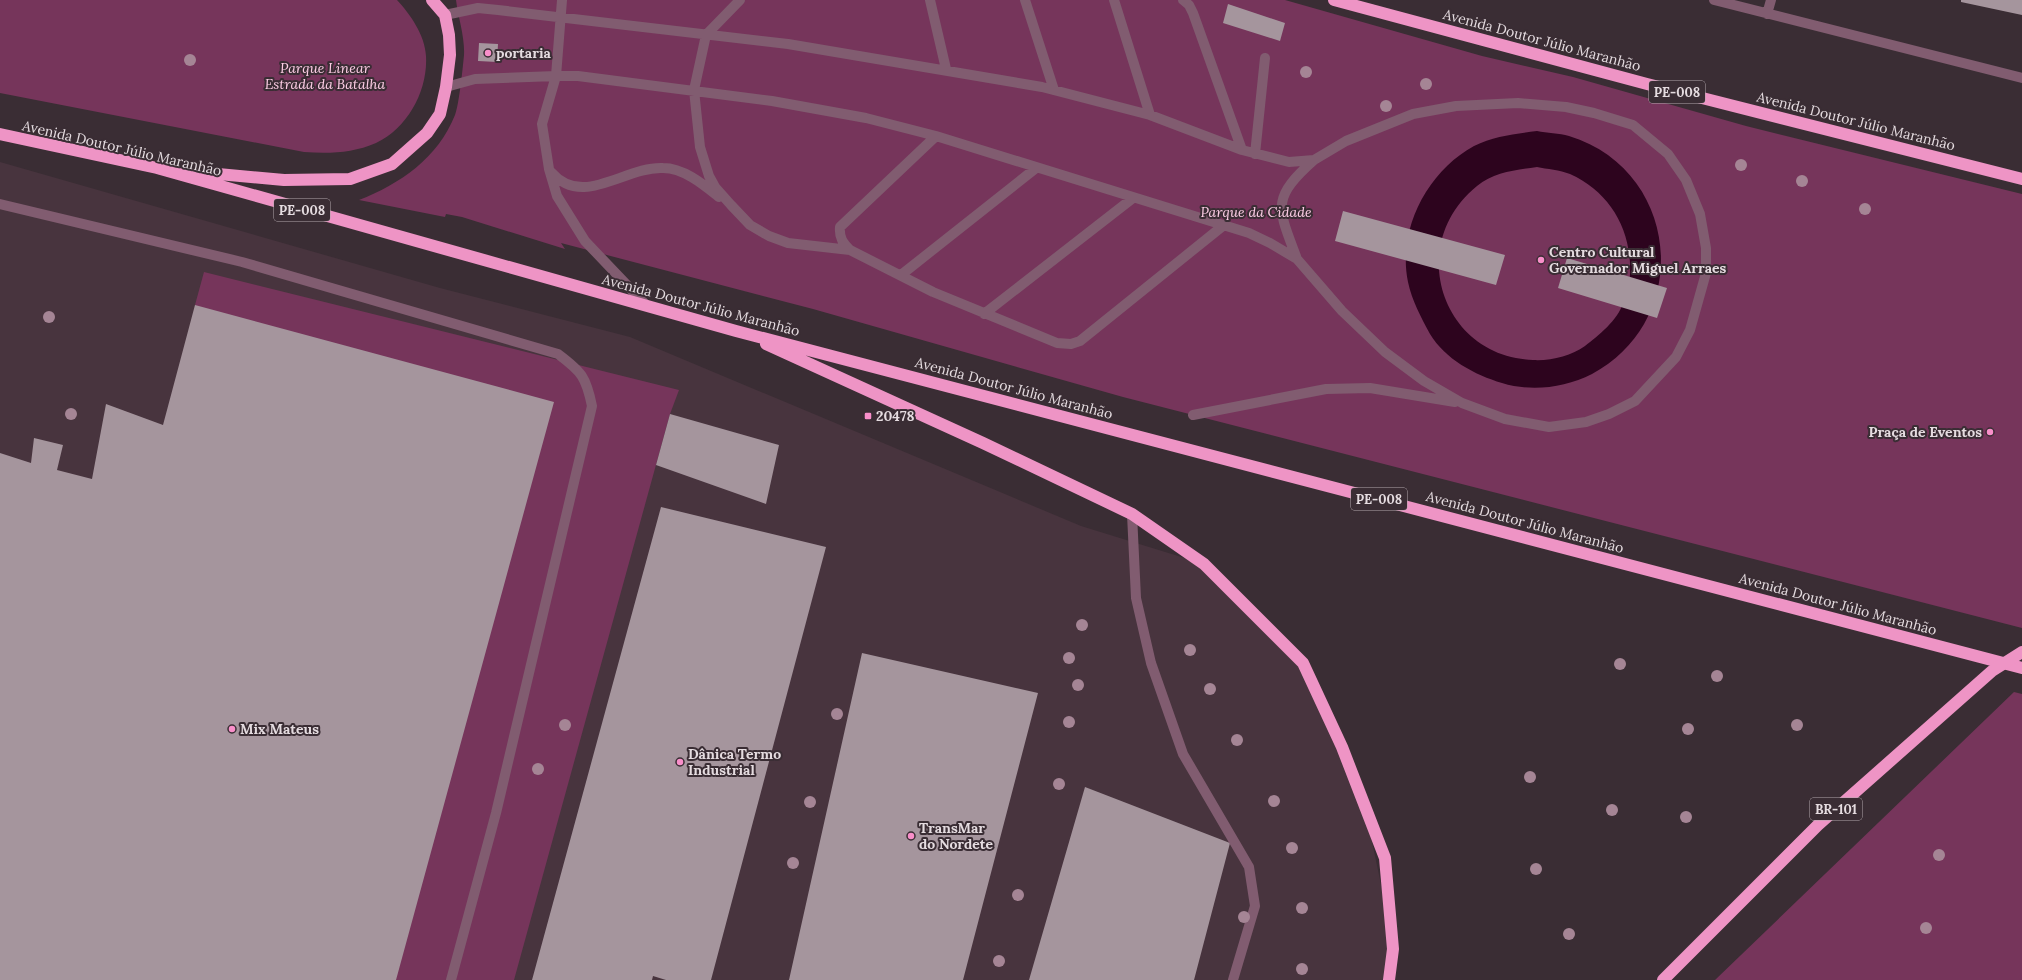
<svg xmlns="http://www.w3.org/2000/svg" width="2022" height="980" font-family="Lora,serif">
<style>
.built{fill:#48343e}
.green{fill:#76355b}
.water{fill:#2d041e;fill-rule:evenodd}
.building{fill:#a5959d}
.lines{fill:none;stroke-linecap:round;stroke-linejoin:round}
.minor{stroke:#815c70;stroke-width:10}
.highway{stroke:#ee94c5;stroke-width:12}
.highway-bridge{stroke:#ee94c5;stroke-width:12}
.tree{fill:#a58595}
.poi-dot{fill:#f98fca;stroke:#3a2d34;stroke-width:1.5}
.labels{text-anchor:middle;stroke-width:4;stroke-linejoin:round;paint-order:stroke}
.shield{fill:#3a2d34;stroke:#b2a8ac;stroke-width:1}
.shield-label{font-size:13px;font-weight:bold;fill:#e5dce0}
.street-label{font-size:14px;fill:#e5dce0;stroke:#3a2d34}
.poi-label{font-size:14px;font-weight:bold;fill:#e5dce0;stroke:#3a2d34;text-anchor:start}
.park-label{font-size:14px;font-style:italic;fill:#fdcde5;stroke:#3a2d34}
</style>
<rect width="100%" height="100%" fill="#3a2d34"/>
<path class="built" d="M0 162 440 288 630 337 1081 526 1204 564 1303 663 1363 799 1391 932 1386 980H0Z"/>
<path class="green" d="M0 0H397C410 14 425 35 426 56 428 90 408 128 376 143 353 153 329 154 304 152L0 93Z
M456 0H1285L1482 56 1573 77 1746 126 2022 194V628L1123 397 813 309 561 243 565 249 462 217 446 214 445 217 359 200C400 184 438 158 455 115 459 106 463 66 464 55 465 37 458 17 456 0Z
M204 272 679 390 670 414 514 980H396L195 305Z
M2014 692 2022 694V980H1715Z"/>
<path class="water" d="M1537 131C1547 133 1559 133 1569 136 1680 170 1694 319 1592 374 1564 388 1531 392 1502 383 1475 375 1445 359 1430 334 1421 317 1412 301 1408 282 1397 229 1428 171 1474 146 1494 136 1515 134 1537 131ZM1537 167C1547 169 1560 170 1570 174 1610 192 1632 230 1630 274 1630 283 1625 294 1623 303 1618 320 1598 336 1585 346 1571 356 1551 361 1533 360 1441 357 1405 244 1477 186 1494 172 1516 170 1537 167Z"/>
<path class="building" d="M1961 0H2022V15L1961 2Z
M1228 4 1285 23 1280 41 1223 23Z
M479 43 498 44 497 62 478 61Z
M1343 211 1505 255 1496 285 1335 241Z
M1567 258 1667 288 1657 318 1558 288Z
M195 305 554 402 396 980H0V453L31 463 34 438 63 445 57 470 92 479 106 404 163 425Z
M670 414 779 445 766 504 656 465Z
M661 507 826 547 711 980H666L653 976 652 980H532Z
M862 653 1038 693 963 980H789Z
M1085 787 1230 843 1194 980H1029Z"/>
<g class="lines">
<path class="minor" d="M562 0 556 76 542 124 549 169 557 196 585 241 646 305
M740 0 706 35 694 90 700 147 709 176 715 187 731 205 750 225 769 236 788 243 850 250
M930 0 946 69
M1025 0 1054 90
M1114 0 1150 115
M1183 0 1189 5 1193 13 1242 150
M1714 0 2022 78
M1767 14 1771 0
M445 15 478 8 498 10 788 44 1042 87 1150 115 1242 150 1289 162 1314 160 1346 141 1413 114 1456 106 1518 103 1566 107 1594 113 1633 125 1668 154 1686 180 1700 214 1706 248V273L1690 330 1676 357 1635 401 1609 414 1586 422 1549 427 1505 419 1462 403 1424 381 1385 352 1342 311 1297 259 1270 243 1249 233 936 136 866 118 772 101 578 76H556L475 79 446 87
M936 136 840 227C839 238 843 243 850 250L933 292 1057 343 1071 344 1080 341 1224 225
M1255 154 1265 58
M551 172C583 209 625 166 663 168 684 168 704 185 719 197
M0 204 242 262 558 354C582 372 586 377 592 406L496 813 451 980
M1297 259C1278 208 1270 199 1314 160
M901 275 1036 168
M984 314 1133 198
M1193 415 1326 389 1370 388 1455 402
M1132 514 1136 598 1151 663 1183 754 1249 867 1255 906 1233 980"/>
<path class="highway" d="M1334 0 1647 84 2022 179
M0 134 157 168 736 331 2022 668
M186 171 284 180 350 179 392 164 427 133 440 114 446 87 450 55 449 35 445 15 432 0
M766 344 983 443 1132 514 1204 564 1303 663 1342 747 1385 858 1393 949 1389 980"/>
<path class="highway-bridge" d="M1663 980 1818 825 1992 671 2022 652"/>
</g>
<g class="tree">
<circle cx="190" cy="60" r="6"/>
<circle cx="1306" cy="72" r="6"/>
<circle cx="1426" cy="84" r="6"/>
<circle cx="1386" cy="106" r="6"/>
<circle cx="1741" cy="165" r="6"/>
<circle cx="1802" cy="181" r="6"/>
<circle cx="1865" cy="209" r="6"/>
<circle cx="49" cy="317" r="6"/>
<circle cx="71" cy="414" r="6"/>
<circle cx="1082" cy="625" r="6"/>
<circle cx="1190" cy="650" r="6"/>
<circle cx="1069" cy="658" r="6"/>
<circle cx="1620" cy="664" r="6"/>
<circle cx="1717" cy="676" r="6"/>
<circle cx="1078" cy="685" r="6"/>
<circle cx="1210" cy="689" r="6"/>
<circle cx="837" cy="714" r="6"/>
<circle cx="1069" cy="722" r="6"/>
<circle cx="565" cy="725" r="6"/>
<circle cx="1797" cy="725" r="6"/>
<circle cx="1688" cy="729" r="6"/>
<circle cx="1237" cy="740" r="6"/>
<circle cx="538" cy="769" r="6"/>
<circle cx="1530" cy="777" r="6"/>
<circle cx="1059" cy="784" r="6"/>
<circle cx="1274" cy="801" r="6"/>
<circle cx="810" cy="802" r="6"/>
<circle cx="1612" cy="810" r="6"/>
<circle cx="1686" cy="817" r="6"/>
<circle cx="1292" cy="848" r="6"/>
<circle cx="1939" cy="855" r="6"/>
<circle cx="793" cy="863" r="6"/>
<circle cx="1536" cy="869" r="6"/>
<circle cx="1018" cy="895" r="6"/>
<circle cx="1302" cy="908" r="6"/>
<circle cx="1244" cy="917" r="6"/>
<circle cx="1926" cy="928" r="6"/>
<circle cx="1569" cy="934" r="6"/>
<circle cx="999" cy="961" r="6"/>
<circle cx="1302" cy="969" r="6"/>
</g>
<g class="poi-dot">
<circle cx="488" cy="53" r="4"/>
<circle cx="1541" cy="260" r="4"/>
<rect x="864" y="412" width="8" height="8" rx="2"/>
<circle cx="1990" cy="432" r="4"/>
<circle cx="232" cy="729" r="4"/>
<circle cx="680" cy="762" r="4"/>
<circle cx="911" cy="836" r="4"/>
</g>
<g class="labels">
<g class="shield">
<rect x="1649" y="81" width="56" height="22" rx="3"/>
<rect x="274" y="199" width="56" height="22" rx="3"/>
<rect x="1351" y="488" width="56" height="22" rx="3"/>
<rect x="1810" y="798" width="52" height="22" rx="3"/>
</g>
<g class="shield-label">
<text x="1677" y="97">PE-008</text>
<text x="302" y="215">PE-008</text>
<text x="1379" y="504">PE-008</text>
<text x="1836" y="814">BR-101</text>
</g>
<g class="street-label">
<text transform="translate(1542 40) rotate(15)" y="5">Avenida Doutor Júlio Maranhão</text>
<text transform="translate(1856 121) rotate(14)" y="5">Avenida Doutor Júlio Maranhão</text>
<text transform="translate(122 148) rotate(13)" y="5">Avenida Doutor Júlio Maranhão</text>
<text transform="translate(701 305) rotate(15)" y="5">Avenida Doutor Júlio Maranhão</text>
<text transform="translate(1014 388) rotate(15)" y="5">Avenida Doutor Júlio Maranhão</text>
<text transform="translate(1525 522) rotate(15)" y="5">Avenida Doutor Júlio Maranhão</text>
<text transform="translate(1838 604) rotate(15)" y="5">Avenida Doutor Júlio Maranhão</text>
</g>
<g class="poi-label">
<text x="496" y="58">portaria</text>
<text x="1549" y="257">Centro Cultural<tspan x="1549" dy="16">Governador Miguel Arraes</tspan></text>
<text x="876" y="421">20478</text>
<text x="1982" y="437" text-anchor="end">Praça de Eventos</text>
<text x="240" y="734">Mix Mateus</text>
<text x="688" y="759">Dânica Termo<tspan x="688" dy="16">Industrial</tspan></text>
<text x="919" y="833">TransMar<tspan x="919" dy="16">do Nordete</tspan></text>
</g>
<g class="park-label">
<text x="325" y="73">Parque Linear<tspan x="325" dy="16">Estrada da Batalha</tspan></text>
<text x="1256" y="217">Parque da Cidade</text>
</g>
</g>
</svg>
